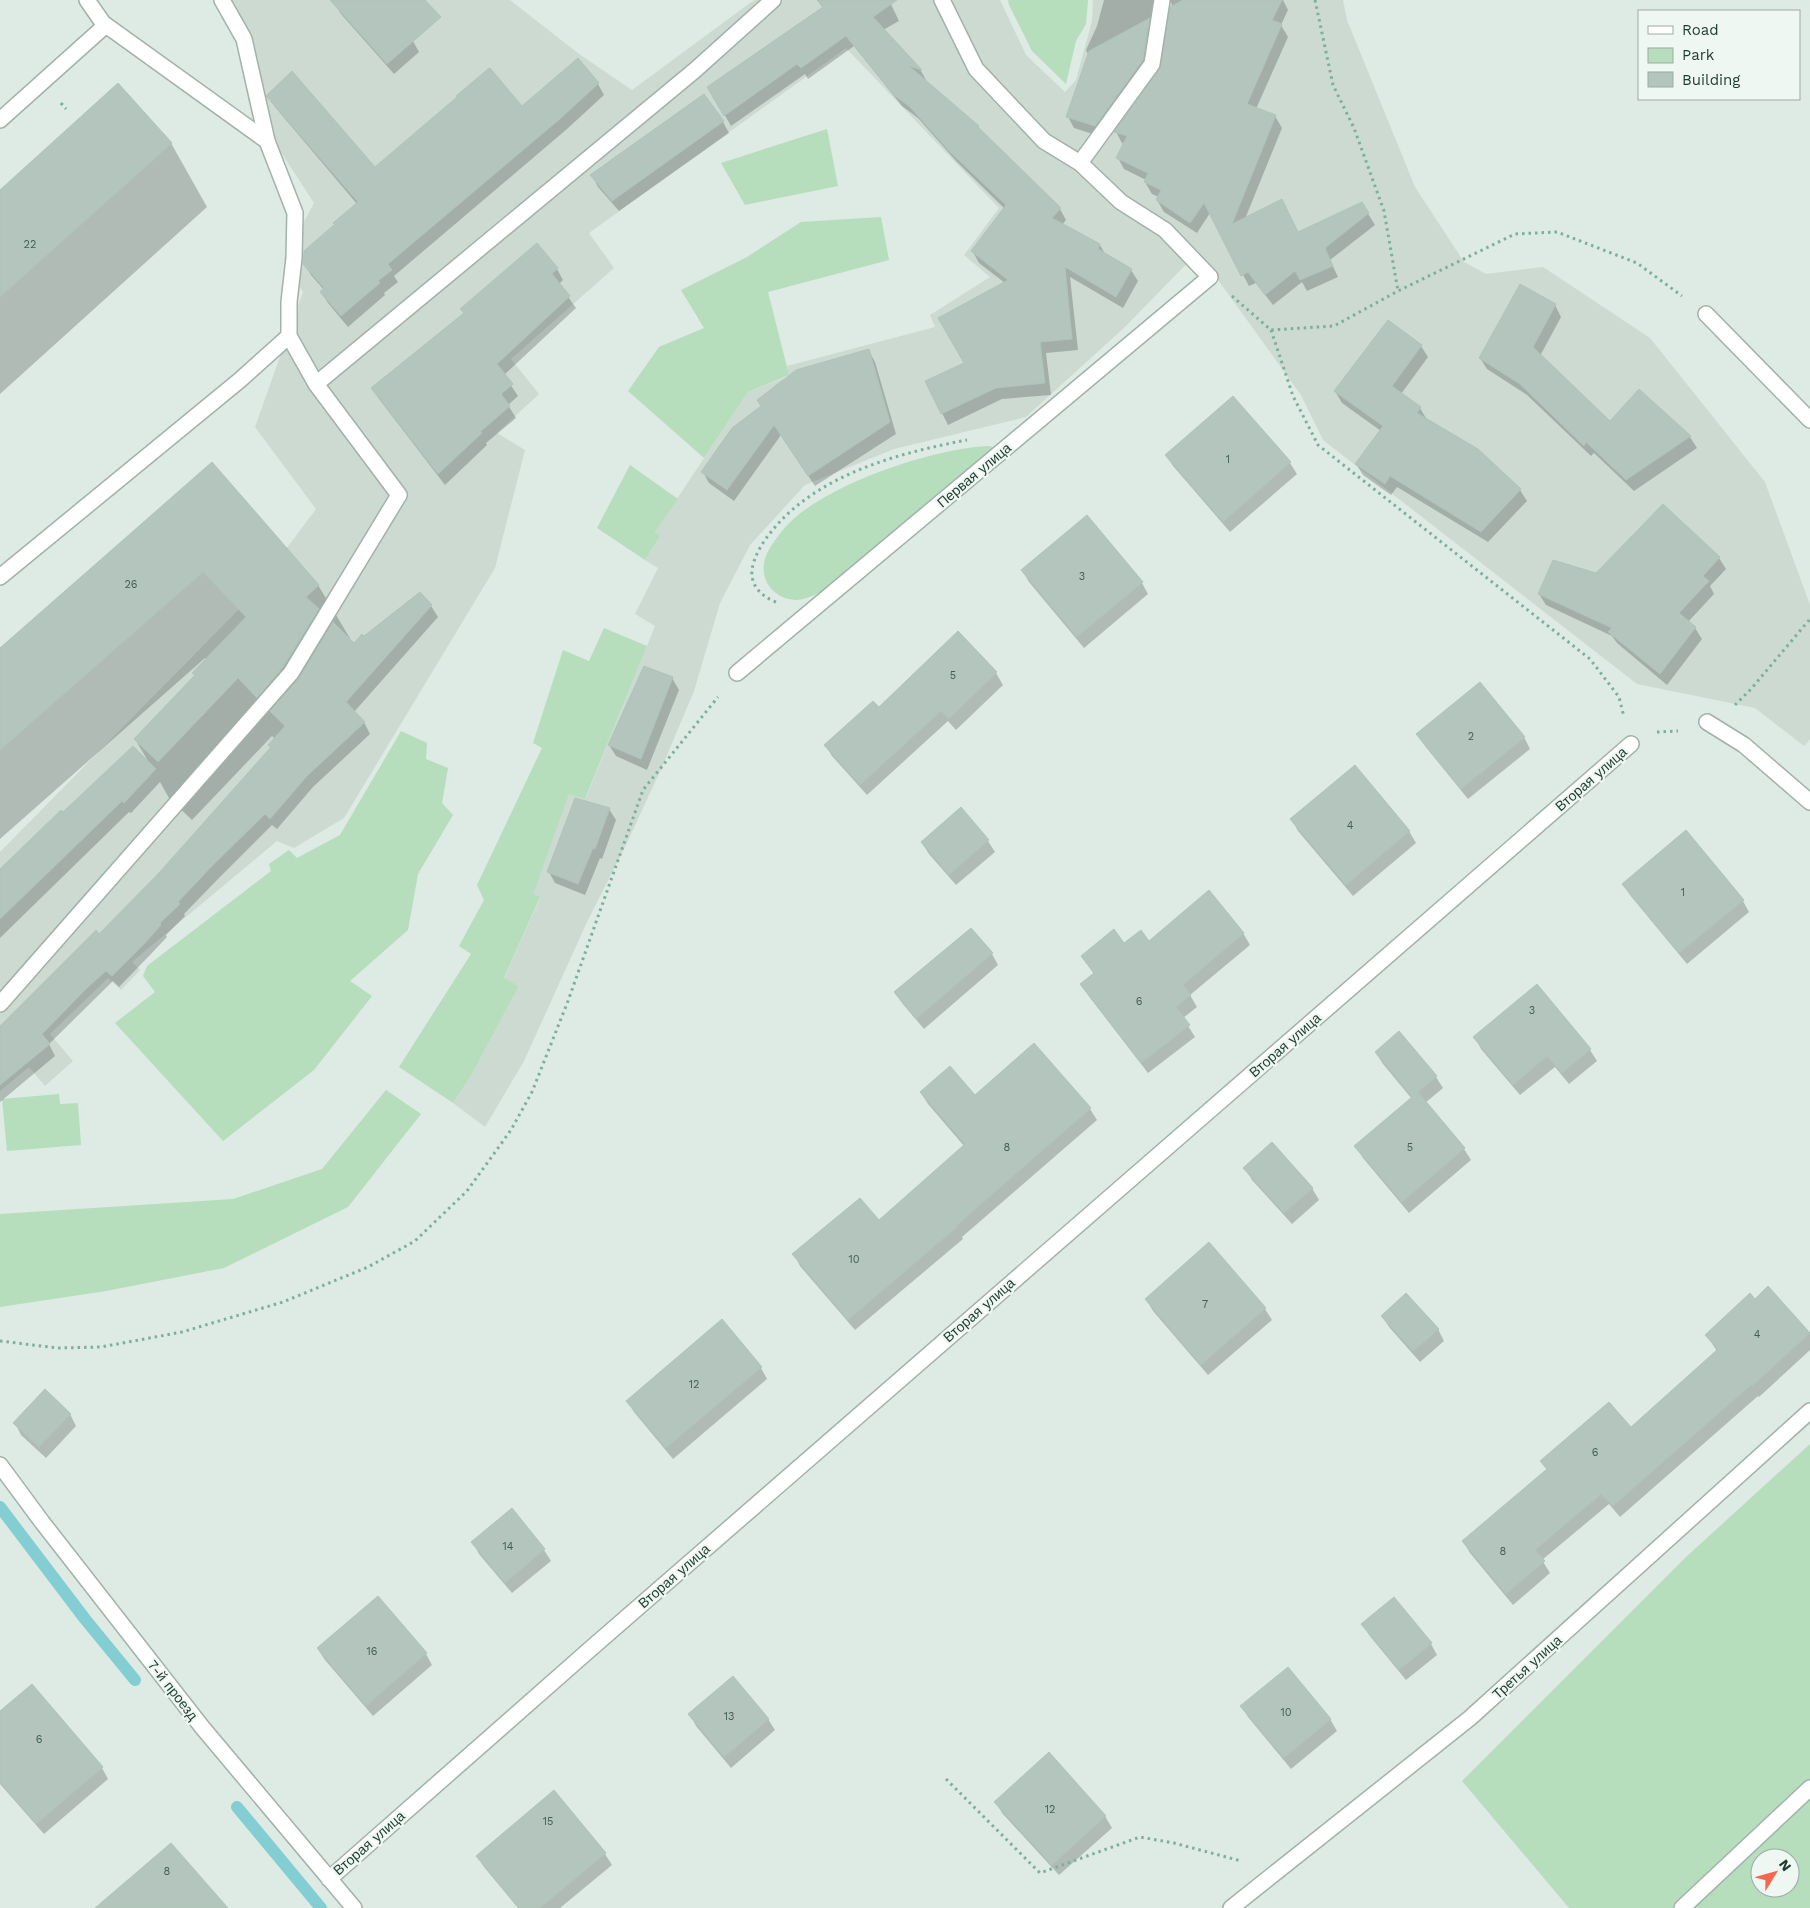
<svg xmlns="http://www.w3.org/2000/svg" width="1810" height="1908" font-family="'Work Sans',sans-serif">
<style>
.built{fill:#ccdad2}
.green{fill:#b6ddbc;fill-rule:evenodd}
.shadow{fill:#0003}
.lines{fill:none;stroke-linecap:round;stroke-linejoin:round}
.stream{stroke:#83ced2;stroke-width:12}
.building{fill:#b3c5bc;stroke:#b0c4ba}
.lane-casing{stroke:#a1b2aa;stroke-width:18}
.street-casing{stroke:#a1b2aa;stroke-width:18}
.path{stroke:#7daf9a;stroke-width:3;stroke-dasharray:2.5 4;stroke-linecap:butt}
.lane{stroke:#fff;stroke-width:15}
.street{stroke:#fff;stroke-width:15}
.labels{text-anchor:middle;stroke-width:4.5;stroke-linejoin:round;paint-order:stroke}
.number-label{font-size:11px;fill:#445e53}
.street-label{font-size:14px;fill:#1f3b30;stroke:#eef7f2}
</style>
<rect width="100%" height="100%" fill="#deeae4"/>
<path class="built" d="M228 0H510L579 54 632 90 754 0H1000L1026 55 1065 92 1076 80 1092 21 1093 0H1343L1347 20 1415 187 1464 262 1486 274 1543 267 1650 338 1765 482 1810 605V739L1804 746 1755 708 1637 684 1323 440 1301 395 1198 252 1126 326 1026 417 894 449 805 485 750 545 720 603 694 691 662 767 625 847 587 922 524 1061 485 1127 453 1103 472 1074 519 986 504 979 540 898 532 894 569 793 586 798 655 626 635 614 658 568 645 560 660 536 655 532 748 392 789 376 787 366 935 327 930 315 990 277 964 255 999 208 846 48 589 233 614 268 511 359 539 394 497 433 525 450 495 568 344 818 294 848 277 841 132 962 140 970 121 990 108 978 50 1034 73 1061 45 1086 29 1067 0 1091V852L247 601 316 509 255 427 303 292 284 259 314 203 249 103Z"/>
<path class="green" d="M1008 0H1088L1086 24 1076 41 1066 84 1032 51 1009 5Z
M827 129 838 186 745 205 721 163Z
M881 217 889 260 768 292 789 375 748 392 704 458 628 391 659 347 704 328 681 290 747 257 801 222Z
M990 446 993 448 992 452 824 591C815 595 804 600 795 600 776 599 761 583 764 564 765 553 775 540 782 531 816 487 935 447 990 446Z
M630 465 678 499 655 532 660 536 645 560 597 528Z
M604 628 647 646 585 799 569 794 533 894 540 897 504 978 519 986 472 1074 453 1103 399 1067 471 954 459 946 484 900 477 885 542 748 533 743 563 650 589 661Z
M401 731 427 743 426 759 448 768 442 803 453 815 418 874 408 930 350 981 372 996 314 1070 223 1141 115 1023 155 992 143 976 147 966 271 871 269 864 289 850 297 858 340 835Z
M386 1090 421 1114 348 1207 224 1268 106 1291 0 1307V1214L233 1199 322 1169Z
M59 1094 60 1104 78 1103 81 1145 7 1151 2 1099Z
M1810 1444V1908H1569L1462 1781 1686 1557ZM1760 1858H1790V1888H1760Z"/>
<path class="shadow" d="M338 0H376L413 41 419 52 394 74 341 14 334 3Z
M817 0H889L899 21 883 30 921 71 926 80 922 79 978 127 982 133 1060 209 1066 220 1062 225 1100 245 1105 254 1131 270 1138 281 1123 308 1070 277 1078 350 1046 353 1051 395 1002 399 948 425 942 413 1005 283 979 263 973 252 1005 209 957 162 918 118 902 106 854 46 808 79 805 74 731 126 709 88 823 8Z
M1104 0H1283L1288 10 1281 25 1288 37 1256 109 1275 116 1282 128 1245 219 1282 201 1298 233 1362 204 1375 225 1330 260 1338 277 1307 291 1302 282 1273 305 1256 283 1249 286 1210 213 1197 233 1164 212 1157 200 1159 197 1152 194 1145 182 1146 180 1124 169 1118 158 1125 144 1122 143 1116 132 1162 66 1172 3 1165 2 1149 72 1102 137 1074 128 1068 117 1089 56 1086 50 1097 26Z
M577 60 598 84 604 95 567 129 394 276 398 282 384 293 385 295 348 327 328 303 321 292 324 290 311 275 304 263 357 204 275 107 268 96 375 168 522 107Z
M723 122 729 133 619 211 598 187 592 175Z
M171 143 207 207 0 394V192Z
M557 269 563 280 559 284 576 308 504 375 518 396 508 405 516 418 486 443 487 445 445 485 379 399 373 388Z
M1555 305 1561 317 1540 356 1610 422 1639 390 1690 437 1697 448 1634 491 1594 453 1591 456 1527 395 1487 369 1480 358Z
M1421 346 1428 357 1401 394 1420 408 1427 420 1477 450 1520 490 1527 501 1488 542 1397 487 1391 495 1363 475 1356 464 1381 431 1342 403 1335 391Z
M869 351 875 362 896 434 815 486 781 435 734 501 709 483 703 472Z
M1233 397 1290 463 1297 474 1230 532 1173 466 1166 455Z
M212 464 318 585 354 645 364 638 431 606 438 617 354 712 364 722 370 734 313 787 277 829 272 825 219 878 184 914 185 916 166 935 167 937 150 955 119 987 113 981 49 1044 55 1056 0 1102V1037L159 875 271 748 269 745 275 739 272 736 192 820 169 798 160 782 131 813 129 812 0 938V871L63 814 148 761 135 739 196 676 207 660 205 658 0 839V650Z
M1663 506 1719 558 1726 569 1710 586 1714 594 1688 622 1695 628 1702 639 1667 685 1617 643 1612 636 1546 605 1539 594 1597 574Z
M1087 517 1142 583 1148 594 1084 648 1029 582 1022 570Z
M958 633 996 673 1003 685 956 730 948 721 867 795 832 756 825 745 878 709Z
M672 678 679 690 647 770 616 756 609 745Z
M1418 735 1524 737 1530 749 1468 799 1425 746Z
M609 809 616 820 602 859 600 858 585 895 555 883 549 872Z
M961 809 988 841 995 852 956 885 929 854 922 843Z
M1292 820 1409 831 1416 843 1353 896 1298 831Z
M1623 884 1743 901 1749 912 1687 964 1630 895Z
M1243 933 1250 945 1190 995 1197 1007 1183 1018 1195 1037 1148 1073 1088 995 1082 984 1094 974 1082 956 1124 945Z
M992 954 998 965 924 1029 902 1003 895 992Z
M1537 986 1590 1050 1597 1061 1569 1084 1555 1067 1520 1095 1481 1049 1475 1037Z
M1034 1045 1090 1109 1097 1120 962 1237 963 1239 855 1330 800 1266 794 1254 879 1222 964 1146 928 1104 921 1093 975 1097Z
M1376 1053 1436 1077 1443 1088 1425 1103 1464 1149 1471 1160 1409 1213 1363 1158 1356 1146 1412 1099 1383 1064Z
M1245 1168 1312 1188 1319 1200 1292 1224 1252 1180Z
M1209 1244 1265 1309 1272 1320 1208 1375 1153 1311 1146 1299Z
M1768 1288 1810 1333V1350L1759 1397 1758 1396 1620 1517 1609 1504 1542 1560 1550 1573 1513 1605 1470 1553 1463 1541 1547 1470 1541 1461 1630 1429 1717 1351 1707 1336 1755 1300Z
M1382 1316 1438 1329 1444 1341 1420 1362 1389 1327Z
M761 1368 767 1379 673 1459 634 1412 627 1401Z
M70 1414 76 1426 46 1458 21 1435 15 1423Z
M512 1510 544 1550 551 1561 512 1593 479 1554 473 1542Z
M378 1597 426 1654 432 1665 373 1716 325 1660 318 1649Z
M1363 1624 1431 1644 1437 1655 1406 1680 1369 1635Z
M1242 1706 1330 1719 1337 1731 1291 1769 1248 1717Z
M0 1713 102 1768 108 1779 44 1834 0 1784Z
M690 1714 768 1719 775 1730 731 1768 696 1726Z
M996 1802 1105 1816 1112 1828 1059 1875 1002 1813Z
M605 1854 612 1865 560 1908H518L484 1867 477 1856Z"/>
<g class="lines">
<path class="stream" d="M0 1507 85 1619 135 1680
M237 1807 321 1908"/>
</g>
<path class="building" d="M330 0H425L441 17 387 64Z
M818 0H897L873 17 922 70 909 66 979 126 978 127 1061 208 1052 218 1100 244 1098 249 1132 269 1116 297 1065 267 1072 339 1040 342 1045 383 996 388 941 414 925 381 964 363 938 318 1008 280 971 251 1006 205 949 151 910 107 894 95 846 36 801 68 797 64 724 116 707 87 823 7Z
M1183 0H1282L1272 20 1282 24 1247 104 1276 115 1232 224 1282 199 1298 232 1362 202 1369 213 1325 248 1333 266 1300 280 1295 271 1265 295 1248 272 1241 276 1204 203 1190 223 1156 200 1161 190 1144 182 1148 173 1116 158 1127 136 1114 132 1160 69 1170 7Z
M1150 18 1143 60 1095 126 1066 117 1089 51Z
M578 58 599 83 561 118 388 264 392 270 378 281 380 283 341 316 320 292 324 288 303 264 304 251 335 224 333 223 358 202 266 96 292 71 375 167 457 97 456 96 488 69 490 68 522 106Z
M118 83 172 143 0 297V190Z
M704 94 724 121 612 201 590 175Z
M537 243 558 268 552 274 570 296 497 364 513 384 501 394 510 406 480 432 482 433 438 474 371 388 464 313 460 309Z
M1520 284 1556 304 1533 347 1610 421 1639 389 1691 436 1626 480 1586 442 1584 446 1520 384 1479 358Z
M1388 320 1422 345 1392 386 1421 407 1417 413 1478 449 1521 489 1481 532 1390 476 1385 484 1355 464 1383 426 1334 391Z
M869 349 890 422 808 476 774 425 727 490 701 472 732 428 761 406 757 400 796 370Z
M1233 396 1291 462 1223 522 1165 455Z
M212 462 319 585 306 597 319 609 283 667 257 698 238 678 158 762 134 739 195 675 192 673 246 617 203 572 0 750V648Z
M1663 504 1720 557 1703 576 1709 581 1679 613 1696 627 1660 674 1608 632 1612 628 1538 594 1553 560 1596 573Z
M1087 515 1143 582 1077 637 1021 570Z
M420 592 432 605 346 702 365 722 307 776 270 819 265 814 212 866 178 902 180 904 160 923 161 925 144 944 112 976 106 971 88 987 42 1034 50 1044 0 1085V1026L96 930 99 934 158 874 271 747 268 745 285 726 270 711 299 678 333 622 354 643 362 634 364 636Z
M958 631 997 672 949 719 941 711 860 785 824 745 873 701 879 707Z
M644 666 673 677 641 759 608 745Z
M1480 682 1525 737 1461 789 1416 734Z
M133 746 156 769 124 803 122 801 0 919V869L61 810 63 812Z
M1355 765 1410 831 1346 885 1290 819Z
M575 798 610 808 595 849 593 848 578 884 547 872Z
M961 807 989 840 949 875 921 842Z
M1686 830 1744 900 1679 953 1622 884Z
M1209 890 1244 933 1183 985 1191 995 1176 1007 1190 1025 1141 1063 1080 984 1094 973 1081 956 1114 929 1124 943 1141 930 1149 941Z
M971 928 993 953 916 1019 894 992Z
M1537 984 1591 1049 1562 1073 1547 1056 1513 1085 1473 1037Z
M1399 1031 1437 1076 1418 1092 1465 1148 1402 1202 1354 1146 1412 1097 1375 1052Z
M1034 1043 1091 1108 956 1226 957 1227 848 1320 792 1254 860 1198 879 1220 965 1144 920 1092 950 1066 975 1095Z
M1272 1142 1313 1188 1284 1213 1243 1168Z
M1209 1242 1266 1308 1201 1365 1145 1299Z
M1768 1286 1810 1333 1752 1386 1751 1385 1613 1506 1601 1494 1535 1550 1545 1561 1506 1594 1462 1541 1547 1469 1540 1461 1609 1402 1631 1427 1718 1349 1705 1335 1750 1293 1755 1299Z
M1406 1293 1439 1329 1413 1351 1381 1316Z
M722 1319 762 1367 666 1448 626 1401Z
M45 1389 71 1414 39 1447 13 1423Z
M512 1508 545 1549 505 1583 471 1542Z
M378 1596 427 1653 366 1706 317 1648Z
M1394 1597 1432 1643 1399 1670 1361 1624Z
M1288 1667 1331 1719 1284 1758 1240 1706Z
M733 1676 769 1719 724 1757 688 1714Z
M32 1684 103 1767 36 1824 0 1782V1711Z
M1049 1752 1106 1816 1052 1865 994 1802Z
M554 1790 606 1853 540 1908H519L476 1856Z
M171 1843 228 1908H95Z"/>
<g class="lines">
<defs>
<path id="lane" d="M87 0 103 23 267 141
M0 120 106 25
M1080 163 1152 64 1162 0
M0 577 240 380 289 336
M1707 722 1744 745 1810 802
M0 1004 291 673 399 495 316 384"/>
<path id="street" d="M222 0 244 39 267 141 295 213 294 258 289 302V336L316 384 694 71 773 0
M1706 314 1810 420
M737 673 1210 277 1165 230 1121 202 1080 163 1044 141 976 69 942 0
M0 1465 42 1522 202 1727 354 1908
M329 1879 588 1651 1631 744
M1231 1908 1470 1718 1810 1411
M1682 1908 1810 1788"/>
</defs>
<use href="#lane" class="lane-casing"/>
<use href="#street" class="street-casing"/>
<path class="path" d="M1315 0 1333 85 1354 128 1384 211 1398 291
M61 103 66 109
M1232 296 1271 330 1334 326 1398 291 1515 234 1557 232 1637 263 1682 296
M1271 330 1293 396 1318 445 1590 659 1619 697 1624 717
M776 602C760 596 748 583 753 565 756 553 763 542 771 532 816 475 898 453 967 440
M1735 705 1751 689 1810 619
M1657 732 1678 731
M0 1341 58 1348 101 1347 182 1332 283 1302 368 1267 415 1241 467 1191 511 1130 532 1092 568 1001 643 790 718 697
M946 1779 1040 1873 1140 1837 1174 1843 1241 1861"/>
<use href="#lane" class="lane"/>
<use href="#street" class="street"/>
</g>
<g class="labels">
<g class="number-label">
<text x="30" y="248">22</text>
<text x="1228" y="463">1</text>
<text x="1082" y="580">3</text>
<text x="131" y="588">26</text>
<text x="953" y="679">5</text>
<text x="1471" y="740">2</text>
<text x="1350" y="829">4</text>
<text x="1683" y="896">1</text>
<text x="1139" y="1005">6</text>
<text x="1532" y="1014">3</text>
<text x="1007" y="1151">8</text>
<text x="1410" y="1151">5</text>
<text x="854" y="1263">10</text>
<text x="1205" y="1308">7</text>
<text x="1757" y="1338">4</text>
<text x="694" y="1388">12</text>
<text x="1595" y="1456">6</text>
<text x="508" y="1550">14</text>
<text x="1503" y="1555">8</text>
<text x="372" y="1655">16</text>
<text x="1286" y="1716">10</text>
<text x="729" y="1720">13</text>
<text x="39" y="1743">6</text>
<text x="1050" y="1813">12</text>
<text x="548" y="1825">15</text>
<text x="167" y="1875">8</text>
</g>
<g class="street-label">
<text transform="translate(974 475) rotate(-40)" y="5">Первая улица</text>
<text transform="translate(1591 779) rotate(-41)" y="5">Вторая улица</text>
<text transform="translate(1285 1045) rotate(-41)" y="5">Вторая улица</text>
<text transform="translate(979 1310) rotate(-41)" y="5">Вторая улица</text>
<text transform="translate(674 1576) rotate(-41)" y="5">Вторая улица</text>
<text transform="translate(1527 1667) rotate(-42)" y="5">Третья улица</text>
<text transform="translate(173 1690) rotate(52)" y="5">7-й проезд</text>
<text transform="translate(369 1843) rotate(-41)" y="5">Вторая улица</text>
</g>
</g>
<rect x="1638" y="10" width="162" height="90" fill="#eef7f2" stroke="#9baca4"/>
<rect x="1648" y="26" width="25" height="8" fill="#ffffff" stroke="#9baca4"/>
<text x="1682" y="35" font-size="15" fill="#1f3b30">Road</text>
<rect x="1648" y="48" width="25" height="15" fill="#b6ddbc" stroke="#9baca4"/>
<text x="1682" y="60" font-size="15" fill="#1f3b30">Park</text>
<rect x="1648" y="72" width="25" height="15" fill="#b3c5bc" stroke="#9baca4"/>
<text x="1682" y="85" font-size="15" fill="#1f3b30">Building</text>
<g transform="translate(1775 1873) rotate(53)"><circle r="24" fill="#eef7f2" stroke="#9baca4"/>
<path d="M0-4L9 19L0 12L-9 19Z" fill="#f76750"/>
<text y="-8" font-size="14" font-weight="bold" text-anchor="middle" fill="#1f3b30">N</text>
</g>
</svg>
